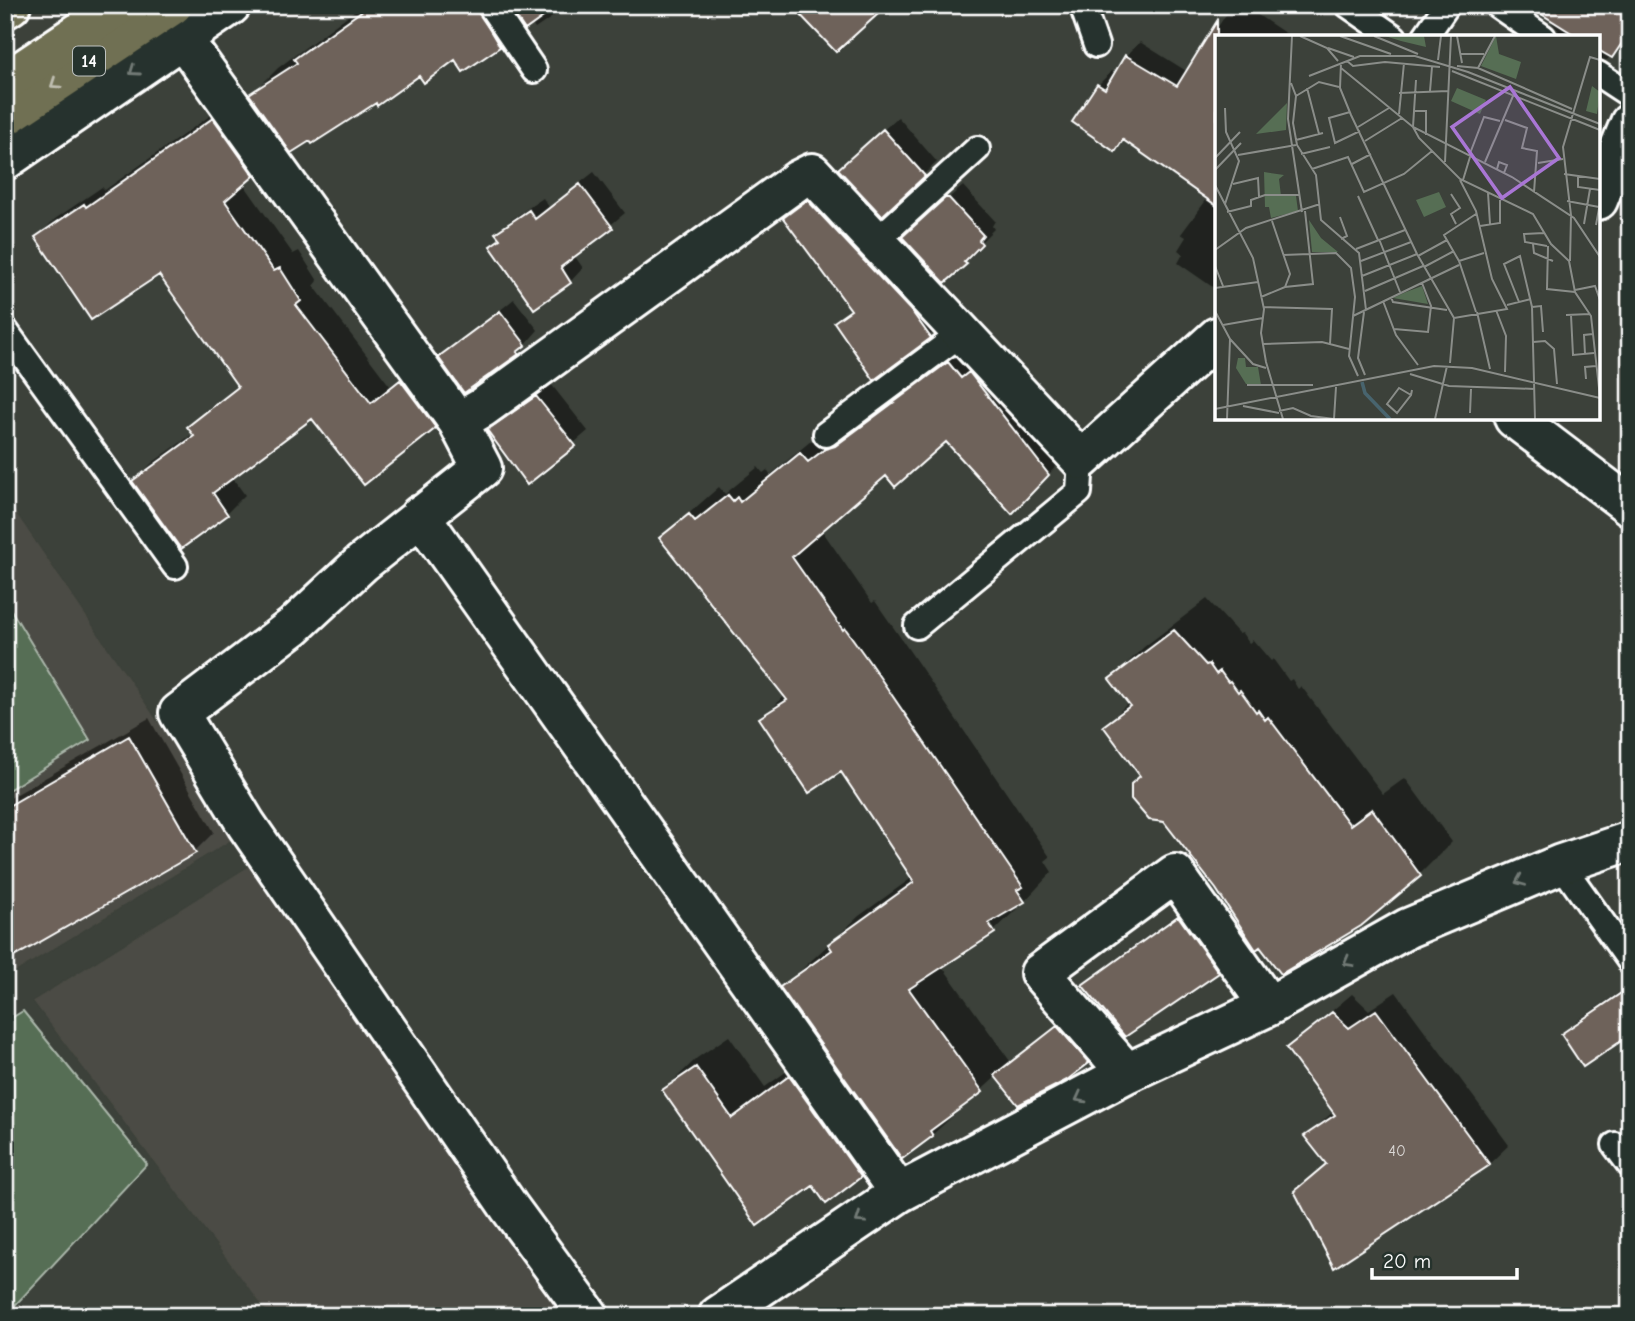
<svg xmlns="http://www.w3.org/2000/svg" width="1635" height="1321" font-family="'Comic Neue',sans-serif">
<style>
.built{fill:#4b4b44}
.green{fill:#566e54;stroke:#aab6aa;stroke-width:2}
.shadow{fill:#0007;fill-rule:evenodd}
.building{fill:#6e625a;stroke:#fff;stroke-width:2}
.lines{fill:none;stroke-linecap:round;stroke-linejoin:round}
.service-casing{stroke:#fff;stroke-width:30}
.minor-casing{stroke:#fff;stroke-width:44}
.primary-casing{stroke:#fff;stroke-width:44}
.motorway-casing{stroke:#fff;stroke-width:44}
.service{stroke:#26332d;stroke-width:24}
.minor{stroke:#26332d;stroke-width:38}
.primary{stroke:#706f52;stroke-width:38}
.motorway{stroke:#706f52;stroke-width:38}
.oneway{stroke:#727a76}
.oneway2{stroke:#bfbeb1}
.labels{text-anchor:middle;stroke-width:7;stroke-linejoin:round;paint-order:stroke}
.number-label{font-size:16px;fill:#dbd8d6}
.shield{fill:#26332d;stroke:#bec2c0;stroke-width:2}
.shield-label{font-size:18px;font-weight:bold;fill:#fff}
.inset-river{fill:none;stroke:#48646e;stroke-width:3.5}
.inset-road{fill:none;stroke:#8a8d89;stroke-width:2}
.view{fill:#a976d5;fill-opacity:0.15;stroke:#a976d5;stroke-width:3.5}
.inset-edge{fill:none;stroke:#fff;stroke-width:3.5}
</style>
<rect width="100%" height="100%" fill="#3c413a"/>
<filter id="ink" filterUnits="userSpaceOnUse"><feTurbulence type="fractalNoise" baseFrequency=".0143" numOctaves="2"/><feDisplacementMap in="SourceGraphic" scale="14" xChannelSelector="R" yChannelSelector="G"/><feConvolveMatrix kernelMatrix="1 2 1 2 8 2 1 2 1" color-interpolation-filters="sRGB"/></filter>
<g filter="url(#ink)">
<path class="built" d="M5 497 236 837 5 978Z
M253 864 570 1316H270L33 1001Z"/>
<path class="green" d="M5 600 90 740 5 792Z
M23 1011 147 1164 5 1316V1022Z"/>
<path class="shadow" d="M362 5H570L535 29 531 23H522L499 45 464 70 455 57 419 73 252 94 278 68Z
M1236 5H1243L1291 37H1217V286L1214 288 1178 263 1183 254 1178 250 1186 237 1181 234 1207 199 1125 139 1115 149 1098 85 1112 71 1116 73 1126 56 1140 42 1188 72 1225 16Z
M1630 5V36L1607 60 1598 59V37H1558L1559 31 1551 22Z
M231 101 271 157 243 183 293 254 299 251 318 281 314 286 390 386 419 364 452 409 434 427 312 416 232 477 245 495 227 513 181 546 134 481 152 463 194 433 189 427 239 384 160 273 37 237 55 219 102 187 105 190Z
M898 117 937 162 882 213 854 156Z
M594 172 625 213 574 255 583 268 570 282 492 246 501 238 498 233 511 220 543 198 549 207Z
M963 186 995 221 992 226 994 229 976 247 978 250 946 281 918 224Z
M819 191 940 326 929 336 836 322 852 308 785 219Z
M514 299 538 330 518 353 465 391 441 358Z
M978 334 1077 445 1012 512 946 440 887 474 821 529 872 603 875 601 898 634 1050 857 1045 861 1052 872 1023 903 994 931 942 966 1010 1061 1071 1014 1101 1048 1066 1078 997 1076 932 1135 902 1157 893 1143 860 1176 814 1184 664 1090 697 1058 729 1036 765 1087 823 1045 783 987 859 916 913 877 841 769 762 719 785 695 661 538 719 487 725 494 758 467 763 473 767 470 770 475 830 425ZM986 915 994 927H990Z
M551 384 588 431 527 483 489 431Z
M1207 599 1239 634 1242 633 1249 643 1253 640 1271 661 1273 659 1289 681 1292 679 1298 689 1301 686 1383 794 1405 778 1452 842 1420 874 1360 924 1105 726 1129 702 1111 679 1144 647Z
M149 718 214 832 195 851 5 960V801Z
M1192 904 1231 959 1218 972 1085 985 1098 972Z
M1630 985V1033L1563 1034 1577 1021Z
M1396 992 1509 1145 1489 1164 1335 1265 1296 1191 1327 1162 1306 1136 1334 1111 1288 1048 1352 994 1369 1010Z"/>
<path class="building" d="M370 5H475L500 47 463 72 455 60 424 83 419 76 377 106 376 103 312 144 310 141 291 153 249 94 297 63 294 59Z
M508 5H560L525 30Z
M791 5H888L836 52Z
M1527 5H1630V31L1612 58 1598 50V37H1578Z
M1217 21V206L1123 140 1115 152 1072 122 1097 84 1105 89 1125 55 1177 86Z
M213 118 254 176 225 201 274 271 280 268 301 301 296 305 371 403 400 380 436 428 364 485 312 419 213 493 228 515 181 549 132 481 194 436 187 427 238 387 159 275 91 320 35 237 84 204 86 207Z
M883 129 925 176 882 216 838 169Z
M580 184 613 228 561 267 571 283 534 309 490 246 500 239 495 233 529 210 535 219Z
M945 198H949L983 235 979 240 982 244 964 262 967 264 945 283 902 237Z
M807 200 913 313 931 338 874 380 834 322 851 310 783 218Z
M500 311 526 345 517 352 519 354 464 393 438 357Z
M948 362 961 378 969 372 1049 475 1012 514 946 442 895 487 886 476 792 557 843 630 845 628 870 663 1023 887 1017 890 1025 902 989 923 995 933 909 989 983 1092 930 1131 933 1136 902 1159 780 987 832 950 828 944 914 882 841 772 809 793 759 718 787 700 659 538 689 514 695 521 728 495 733 501 737 497 740 502 800 453 808 462 825 449 835 446Z
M536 396 576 446 527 485 487 430Z
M1174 630 1206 665 1209 664 1216 674 1220 671 1228 682 1230 681 1238 692 1240 690 1256 712 1258 710 1265 720 1268 717 1350 825 1372 809 1421 876 1361 926 1281 974 1260 947 1256 950 1216 889 1164 822 1149 820 1131 799V784L1140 776 1103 726 1130 706 1109 679Z
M129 736 196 853 5 962V808Z
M1178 916 1219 973 1125 1037 1082 985Z
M1630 987V1035L1583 1067 1561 1034Z
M1376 1010 1490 1165 1334 1268 1294 1191 1326 1164 1304 1136 1335 1115 1286 1048 1332 1012 1349 1028Z
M1057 1026 1089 1063 1067 1080 1018 1105 994 1075Z
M696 1067 732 1118 789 1076 861 1177 826 1204 813 1186 757 1226 662 1090Z"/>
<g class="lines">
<defs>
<path id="service" d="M490 5 534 70
M1082 5 1096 45
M1348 5 1394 37
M1497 5 1543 37
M1425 37 1447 5
M1598 74 1630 95
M876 241 977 149
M5 330 175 566
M826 434 962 333
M917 626 1079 492 1081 460
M1561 864 1630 961
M1615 1145 1630 1165"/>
<path id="minor" d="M182 38 458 422 482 468 362 563 294 626 179 713 246 824 509 1207 589 1316
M5 160 231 5
M1598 200 1630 123
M1514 418 1630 506
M458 422 482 408 798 180 812 173 1081 460 1217 337
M420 515 899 1193
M1127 1073 1040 973 1175 874 1269 1006
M718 1316 899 1193 1127 1073 1269 1006 1408 928 1561 864 1630 841"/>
<path id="primary" d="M5 117 173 5"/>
<path id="motorway" d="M5 9 11 5
M5 82 120 5"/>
</defs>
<use href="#service" class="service-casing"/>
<use href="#minor" class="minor-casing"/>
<use href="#primary" class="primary-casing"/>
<use href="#motorway" class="motorway-casing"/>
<use href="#service" class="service"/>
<use href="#minor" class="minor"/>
<use href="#primary" class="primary"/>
<use href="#motorway" class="motorway"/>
</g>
<defs><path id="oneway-chevron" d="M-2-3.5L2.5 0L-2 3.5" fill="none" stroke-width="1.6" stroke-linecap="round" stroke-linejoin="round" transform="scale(1.75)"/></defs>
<g class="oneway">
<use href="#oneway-chevron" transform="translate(134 71) rotate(145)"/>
<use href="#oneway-chevron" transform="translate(1520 881) rotate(157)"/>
<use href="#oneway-chevron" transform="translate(1348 962) rotate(151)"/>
<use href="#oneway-chevron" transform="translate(1080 1098) rotate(152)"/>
<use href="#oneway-chevron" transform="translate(860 1219) rotate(146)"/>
</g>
<use class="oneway2" href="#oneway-chevron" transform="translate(55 84) rotate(146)"/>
</g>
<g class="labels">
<g class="number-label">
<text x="1397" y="1156">40</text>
</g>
<rect class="shield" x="73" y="46.5" width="32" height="29" rx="5"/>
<g class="shield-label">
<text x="89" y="67">14</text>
</g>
</g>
<g transform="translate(1215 35)">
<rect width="385" height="385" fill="#3c413a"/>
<path d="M170 1H209L211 12 186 6ZM281 1 284 19 306 27 301 44 266 31ZM377 51 385 57 382 79 371 76ZM242 53 271 65 265 79 236 66ZM72 68 71 95 41 99ZM49 137 69 140 64 144 66 161H81L83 176 56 183 54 172H50ZM224 157 231 172 209 182 201 165ZM94 185 106 203 123 217H97ZM207 251 213 269 178 263 191 257ZM23 323H30L31 332H43L46 350 31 349 21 333Z" fill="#566e54"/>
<path class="inset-river" d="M147 347 150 358 175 384"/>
<path class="inset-road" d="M77 1 73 84 87 177M85 1 112 13 123 26M125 1 176 19M159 1 203 19M242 1 247 28M113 13 139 22M246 19H269M223 25 226 1M132 26 138 31 170 27 225 32M126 28 125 53 136 80 202 219 239 283 235 328M242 31 263 33 357 74M126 33 198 92 297 142 359 183 385 222M263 33 280 1M237 36 385 95M94 41 145 21H200L253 37 385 89M201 45 198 92 204 103 245 144 318 179 336 209 354 226 360 257 376 281 385 362M76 48 81 61 78 88 82 110 101 140 106 185 144 218 151 275M92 53 104 99M215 56 217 32M184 58 233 56M81 61 104 47 124 52M200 76H211V100M135 77 114 83 120 108 145 96M184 79 189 28M290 85 312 93 307 113 322 116 319 157M143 92 174 73M81 105 108 98M150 106 187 83M86 119 115 112M23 120 81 110M254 121 269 82 285 86M0 123 25 97M230 127 236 1M270 127 298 61M323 128 348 124M137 129 156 119M97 134 133 122 149 157 189 139 217 116M282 134 284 127 292 130 289 138M0 135 26 108M349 139 385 144M363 141V152L385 155M248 145 255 122M18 149 43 143 44 162M0 150 38 223 49 274 46 298 51 327 68 384M273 158 275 189M236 159 245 173 236 179 241 189M143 161 163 205M352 166 384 172M10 169 24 126 11 97 10 73M12 177 36 171V165L50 160H84M125 182 132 201 126 204M57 186 75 239 70 252M369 189 375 154M381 190 385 168M265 191 285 188V165M329 198 309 199 310 207 332 211M164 204 185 257M318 209 319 218 338 226M333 211 332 254 360 257M141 214 190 195M0 215 31 193 105 169M68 220 121 218 136 233 140 262 134 321 143 341M203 221 232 205M146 226 196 207M244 226 269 218M355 226 356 180 348 112 375 22 385 25M0 231 8 251M209 232 239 216M147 241 202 219M0 253 43 247M360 255 380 251 385 265M150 256 208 231M46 262 70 252 98 249 90 176M176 262 178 267 232 275M168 266 181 300 203 330M304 267 289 229 305 221 317 272 320 384M292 270 316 264M49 272 117 274 115 309M317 272 326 271 328 297M281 275 291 301 290 337M0 276 15 304 12 384M149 277 143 323 150 340M261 277 244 226 229 200 261 179M262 277 275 334M351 280 375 279M356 280 358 320 379 318M138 281 244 230M239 283 292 274 277 244 261 176 245 145M8 290 48 283M179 294 213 297 216 271 207 248M15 304 38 329 51 333M318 307 330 306 339 314 342 349M48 309 107 307 134 314M370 319 369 300 378 299M195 339 234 351 320 354M371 344 370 332 381 331M32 350H98M196 360 184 353 172 369 182 378 196 360 197 355M28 371 64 378M0 374 219 331 257 333 385 363M64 376 78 373 96 381 119 384 121 352M255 378 256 354M220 384 232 331"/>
<path class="view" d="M295 52 344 123 287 163 237 92Z"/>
<rect width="385" height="385" class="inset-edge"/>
</g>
<rect width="1635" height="1321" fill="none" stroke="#26332d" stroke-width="28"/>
<rect x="14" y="14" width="1607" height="1293" fill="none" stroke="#fff" stroke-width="2.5" filter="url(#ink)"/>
<path d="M1372 1268v10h145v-10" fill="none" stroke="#ffffff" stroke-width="3.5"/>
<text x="1383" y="1268" font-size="21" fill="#ffffff" stroke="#26332d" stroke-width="5" paint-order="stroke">20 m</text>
</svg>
